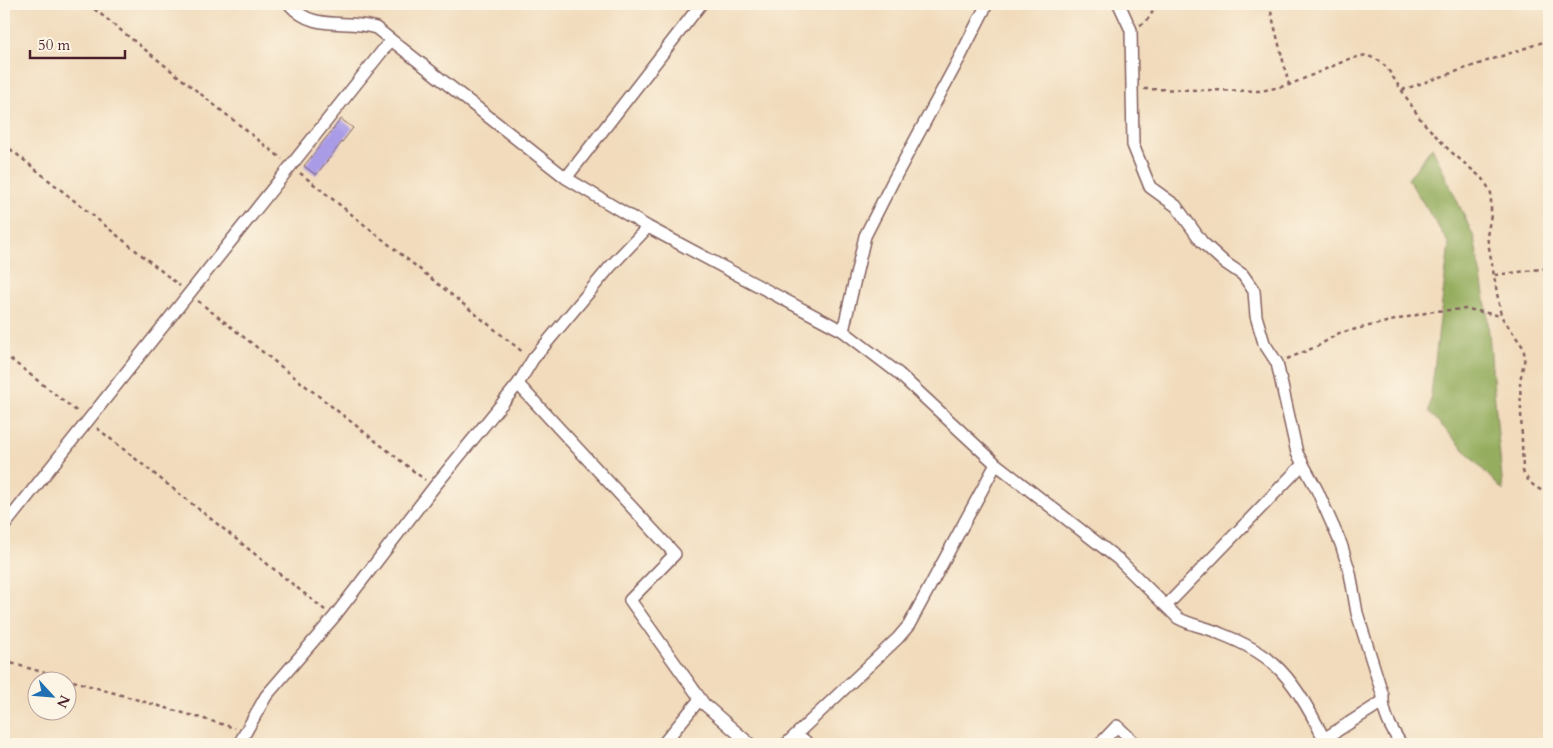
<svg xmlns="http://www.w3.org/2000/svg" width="1553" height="748" font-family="Cardo,serif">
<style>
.forest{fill:#95ad5f;stroke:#706645}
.building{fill:#a99be6}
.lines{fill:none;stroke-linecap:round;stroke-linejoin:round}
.minor-casing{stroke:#84615e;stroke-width:14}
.path{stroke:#84615e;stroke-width:2.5;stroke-dasharray:4 4;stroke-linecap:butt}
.minor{stroke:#fff;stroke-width:11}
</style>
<rect width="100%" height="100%" fill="#fcf5e5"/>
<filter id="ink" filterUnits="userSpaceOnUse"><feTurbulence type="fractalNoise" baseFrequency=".02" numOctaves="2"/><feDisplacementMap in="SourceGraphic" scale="10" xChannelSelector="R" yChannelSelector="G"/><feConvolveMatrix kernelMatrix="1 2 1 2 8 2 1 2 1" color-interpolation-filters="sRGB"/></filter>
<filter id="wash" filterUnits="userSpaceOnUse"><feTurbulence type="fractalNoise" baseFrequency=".0096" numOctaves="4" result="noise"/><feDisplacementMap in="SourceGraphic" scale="20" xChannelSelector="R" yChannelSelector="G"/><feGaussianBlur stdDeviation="1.12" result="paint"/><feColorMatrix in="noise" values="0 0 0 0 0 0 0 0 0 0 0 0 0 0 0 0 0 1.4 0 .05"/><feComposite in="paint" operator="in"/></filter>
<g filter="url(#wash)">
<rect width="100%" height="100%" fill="#f1dbbc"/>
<path class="forest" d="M1432 147 1474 237 1487 311 1503 491 1429 412 1449 244 1408 179Z"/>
<g id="blocks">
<path class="building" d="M341 119 353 128 316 175 304 166Z"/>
</g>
</g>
<g filter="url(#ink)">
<use href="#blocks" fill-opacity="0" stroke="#84615e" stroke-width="1"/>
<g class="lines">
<defs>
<path id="minor" d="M289 4C314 33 344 18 376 28L566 178 648 227 843 331 898 373 996 464 1118 559 1178 618C1192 626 1207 627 1221 634 1239 641 1261 652 1275 665 1296 684 1312 714 1324 739
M1119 4 1131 30 1133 145 1150 187 1176 206 1202 242 1224 262 1243 275 1254 291 1256 316 1264 343 1277 363 1297 453 1317 490 1341 544 1350 573 1357 613 1383 696C1382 713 1392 730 1401 744
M566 178 701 4
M843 331 865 236 893 181 960 57 987 4
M518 384 675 554 630 600 704 704 750 744
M4 526 391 40
M1166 606 1303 464
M239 744 266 696 334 617 434 487 518 384 533 359 610 267 648 227
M663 744 700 699
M786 744 898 638 909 625 996 464
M800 744 804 740 808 744
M1100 744 1117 726 1136 744
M1319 744 1324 739 1382 702"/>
</defs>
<use href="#minor" class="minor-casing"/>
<path class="path" d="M88 4 282 159
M1269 4 1289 85
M1140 25 1145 23 1158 4
M1144 89 1261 91 1289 85 1349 59 1366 55 1380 61 1387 68 1421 120 1449 150 1484 180 1491 193V215L1487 236 1501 316 1523 347 1525 357 1520 381 1523 471C1529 485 1537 488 1549 494
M1402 90 1549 40
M4 144 180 286
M300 173 524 353
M1495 275 1549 268
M198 301 425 480
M4 354 79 413
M1287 359 1318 346 1339 333 1434 311 1468 309 1501 316
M97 428 325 610
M4 661 235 728"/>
<use href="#minor" class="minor"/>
</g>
</g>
<rect width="1553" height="748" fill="none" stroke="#fcf5e5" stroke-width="20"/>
<g transform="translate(52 696) rotate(116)"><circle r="24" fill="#fcf5e5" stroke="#b59f9b"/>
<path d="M0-4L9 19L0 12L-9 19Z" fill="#1f6fb2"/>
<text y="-8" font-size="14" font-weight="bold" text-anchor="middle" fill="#4a1f2b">N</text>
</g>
<path d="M30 50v8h95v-8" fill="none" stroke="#4a1f2b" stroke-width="2.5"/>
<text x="38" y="50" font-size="15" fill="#4a1f2b" stroke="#fcf5e5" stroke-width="4" paint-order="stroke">50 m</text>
</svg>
